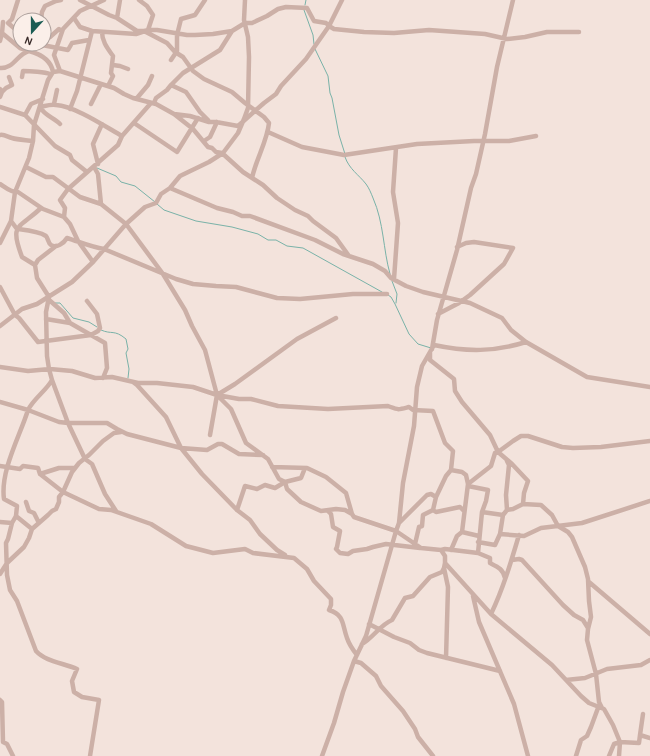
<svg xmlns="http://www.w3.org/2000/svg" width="650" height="756" font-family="Karla,sans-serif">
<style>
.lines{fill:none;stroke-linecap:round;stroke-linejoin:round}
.stream{stroke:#79b2a8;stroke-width:1}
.street{stroke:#ccb0a7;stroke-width:4.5}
</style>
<rect width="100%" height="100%" fill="#f3e3dc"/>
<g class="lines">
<path class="stream" d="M305 5 306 0
M304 10 313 35 314 44
M315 49 328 76 330 93 332 98 339 135 345 154
M345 157C349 169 359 175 366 184 369 188 371 193 373 198 384 223 383 249 390 274
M97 168 116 176 121 182 135 186 155 202
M157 204 164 210 196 221 232 227 258 234 268 240H276L287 246 303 248 382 292
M392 281 397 294 396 303
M388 295 391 297 395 304 409 334 418 344 431 348
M55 303H60L73 318 89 322 97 327
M101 330C112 335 114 329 126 339L128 349 126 353 129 369 128 378"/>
<path class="street" d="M18 0 12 19 8 23 15 29 20 30
M80 0 109 15 117 18 137 31H144L167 43 175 52 183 57 193 71 204 79 232 92 245 103 264 117 269 123C267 142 256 159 252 178
M139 0 147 6 153 15 148 30
M74 18 80 27 92 31 136 34 148 30H157L187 35H195L213 34 232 31 245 23H252L267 16 278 9 286 7 307 8 314 21 326 23 329 26 334 29 364 32 394 33 429 30 485 34 507 39 525 37 547 32H579
M117 18 120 0
M41 20 42 12 45 6 56 1 61 0
M102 32C102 42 108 49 113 56L111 73 113 76 108 86
M2 33 20 48 29 51
M50 37 59 29 62 31
M0 41 2 33 3 22
M37 44 68 50 72 43 89 40
M171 60 177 51V35L181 19 195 15 205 0
M113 65 120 66 128 69
M0 68C14 69 17 54 29 51 40 54 51 60 53 72
M60 71 54 55 63 29 80 11 104 0
M22 77 23 71C30 71 45 72 50 74
M171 85 186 92 200 112 208 120 209 122
M0 89 2 92 0 97
M2 92 6 88 12 85 9 77
M137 98 148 85 152 76
M154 103 156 98 167 90 171 85 183 73 220 50 232 31
M54 104 57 90
M91 104 101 84
M0 107 25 115 55 146 70 155 72 160 87 172
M70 109 77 91 92 31
M174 114 193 129 208 147 212 148 216 152 222 153 243 172 263 185 277 198 295 210 308 216 313 221 336 238 349 256
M25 115 31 104 43 99
M134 123 177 152 198 118
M60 124C54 118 44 115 40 107 45 106 51 104 56 105 75 106 106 127 122 136
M268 132 302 147 344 155 417 144 474 141H509L536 136
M0 135C4 134 8 137 12 138 18 140 27 140 33 141
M204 141 210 137 217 122
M98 164 93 144 102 124
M26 167 46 177H53L80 197 101 204 126 224 163 274 185 310 192 326 205 350 217 395 231 409 246 443 268 459 279 479 285 482 287 489 301 502 321 511 336 509 345 510 352 514 354 517 396 531 421 548 441 550 445 556V563L491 614 552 665 581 696 589 703 604 709 613 725 620 742 619 756
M94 167 98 174 101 204
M0 184C5 187 11 193 18 192L43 209 64 217 70 224 78 241 93 262
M170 188 217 208 233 212 242 216H250L315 240 343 254 373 264 385 271 391 278 406 286 423 292 470 303 502 318 511 330 526 342 587 377 650 387
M41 208C19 229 9 223 22 257L35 265 38 260 56 246
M64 217 65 208 60 200 68 189 118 145 122 136 151 103
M11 221 17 229C25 230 38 231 46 236 48 238 48 243 51 245 56 249 64 243 67 238 80 242 91 247 104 249L176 279 193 284 216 286 236 287 277 298 300 299 353 294H387
M0 243 11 221 15 192 29 158 33 141 34 125 48 80 53 72 60 71 114 88 124 94 133 98 156 104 174 114 190 116 209 122H216L238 126 264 103 276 94 281 86 306 59 329 26 342 0
M35 265 37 278 49 297 46 312 47 356 49 369 52 380C46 391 34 398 28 410 20 436 0 471 4 499L17 506 16 516 12 523 8 539 6 543 7 575 10 590 17 601 36 651C46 662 64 663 77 669L72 681 74 692 82 697 99 700 90 756
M394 279 398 223 393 192 396 148
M0 287 15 315 19 318 38 342 91 335 98 331 100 328 97 314 87 301
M48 299 64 313 70 323 105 343 107 368 103 378
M438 314 459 303 470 295 504 264 513 248 474 242 466 243 457 247
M46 319 70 323
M0 326 22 309 37 304 72 282 93 262 126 224 145 207 156 203 161 194 170 188 180 176 209 162 223 153 238 133 244 119 248 108 249 57 248 37 244 20 245 0
M432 349 437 320 457 250 471 188 476 174 485 134 497 67 513 0
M430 353V360L454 379 455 391 462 402 490 435 498 452 512 464 528 481 524 493 523 504
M0 367 28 371 50 369 72 371 95 378 112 377 138 383H157L193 387 217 395 239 399H251L278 406 328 409 388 406C399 410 397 410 409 407L413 410 433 411 445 443 453 451 451 470 446 476 436 497 433 510 423 515 422 526 419 527 415 544
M52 380 68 423 85 459 92 464 105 494 116 511
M133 382 137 385 166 417 181 448 202 474 237 510 250 520 260 534 277 550 285 555
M0 402 28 410 59 422 68 423H107L117 429 127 434 181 448 207 450 218 444H222L239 454 263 455
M210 435 217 395 235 384 297 339 336 318
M0 466 20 469 23 466 38 468 40 474 63 492 99 509 111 510 151 524 186 546 213 553 245 549 253 553 294 558 307 569 314 581 331 599V605L329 610C345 615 342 625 347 638 349 644 353 650 357 655
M272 467 307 468 326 477 346 493 352 514
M451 470 462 472 466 475 468 484
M40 474 59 468H75
M468 486 488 490 486 501 482 512 478 553
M26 502 29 511 34 513 39 523
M237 510 245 486 257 489 265 485 275 488 285 482 301 478 305 468
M433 510 436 512 460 507 464 511
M507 510 513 509 523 504 541 505 552 515 558 526 568 532 572 537 585 567 588 579 589 601 591 617 588 629 587 640 596 674 599 702 602 708
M328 511 331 514 333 527 340 531 337 547 336 549 340 553 348 554 353 551 367 549 373 547 386 544 420 548
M482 512 503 515
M16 516 32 529
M0 522 12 523
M399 523 427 495 431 494 436 497
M462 532 479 536
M500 534 524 536 541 528 582 523 650 501
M478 542 495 545 500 534 503 515 507 510 506 495 509 465 507 461
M441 550 445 549 478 553 490 558V563C498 567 503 569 505 578
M451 550 457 536 462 532 468 484 491 466 495 453 498 452 513 441 521 436H528L562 447 573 448 601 447 650 441
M512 560 519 559 522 560 563 605 574 615 583 620 588 628
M444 568 448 587 446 658
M0 574 7 563 24 547 29 538 32 529 48 515 52 511 56 509 59 502V497L63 492 72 472 79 463 89 455 103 441 114 433 121 432
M589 582 650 634
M473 596 479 622 514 704 528 756
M491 614C503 589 511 562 519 535
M369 624 394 637 410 643 419 650 427 653 500 671
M362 644C373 638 380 625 392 620L405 598 413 596 430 577 442 572 444 568 445 563
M354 661 361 663 376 676 381 686 403 711 415 729 418 737 433 756
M566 680 585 678 607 669 641 665 650 660
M0 700 2 702 3 742 7 744 13 756
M640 735 643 714
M322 756 334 723 343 692 354 661 366 636 396 531 399 523 403 483 414 426 417 387 422 366 434 345C467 352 494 352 526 342
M576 756 581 740 587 736 591 727 598 708
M609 756 614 744 620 742 639 743 640 735 650 738"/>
</g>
<g transform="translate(32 32) rotate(201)"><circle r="19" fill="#fbefe9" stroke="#ada09c"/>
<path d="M0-3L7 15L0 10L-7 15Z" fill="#1b5c53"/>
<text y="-6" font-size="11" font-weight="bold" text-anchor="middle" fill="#382a28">N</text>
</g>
</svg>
